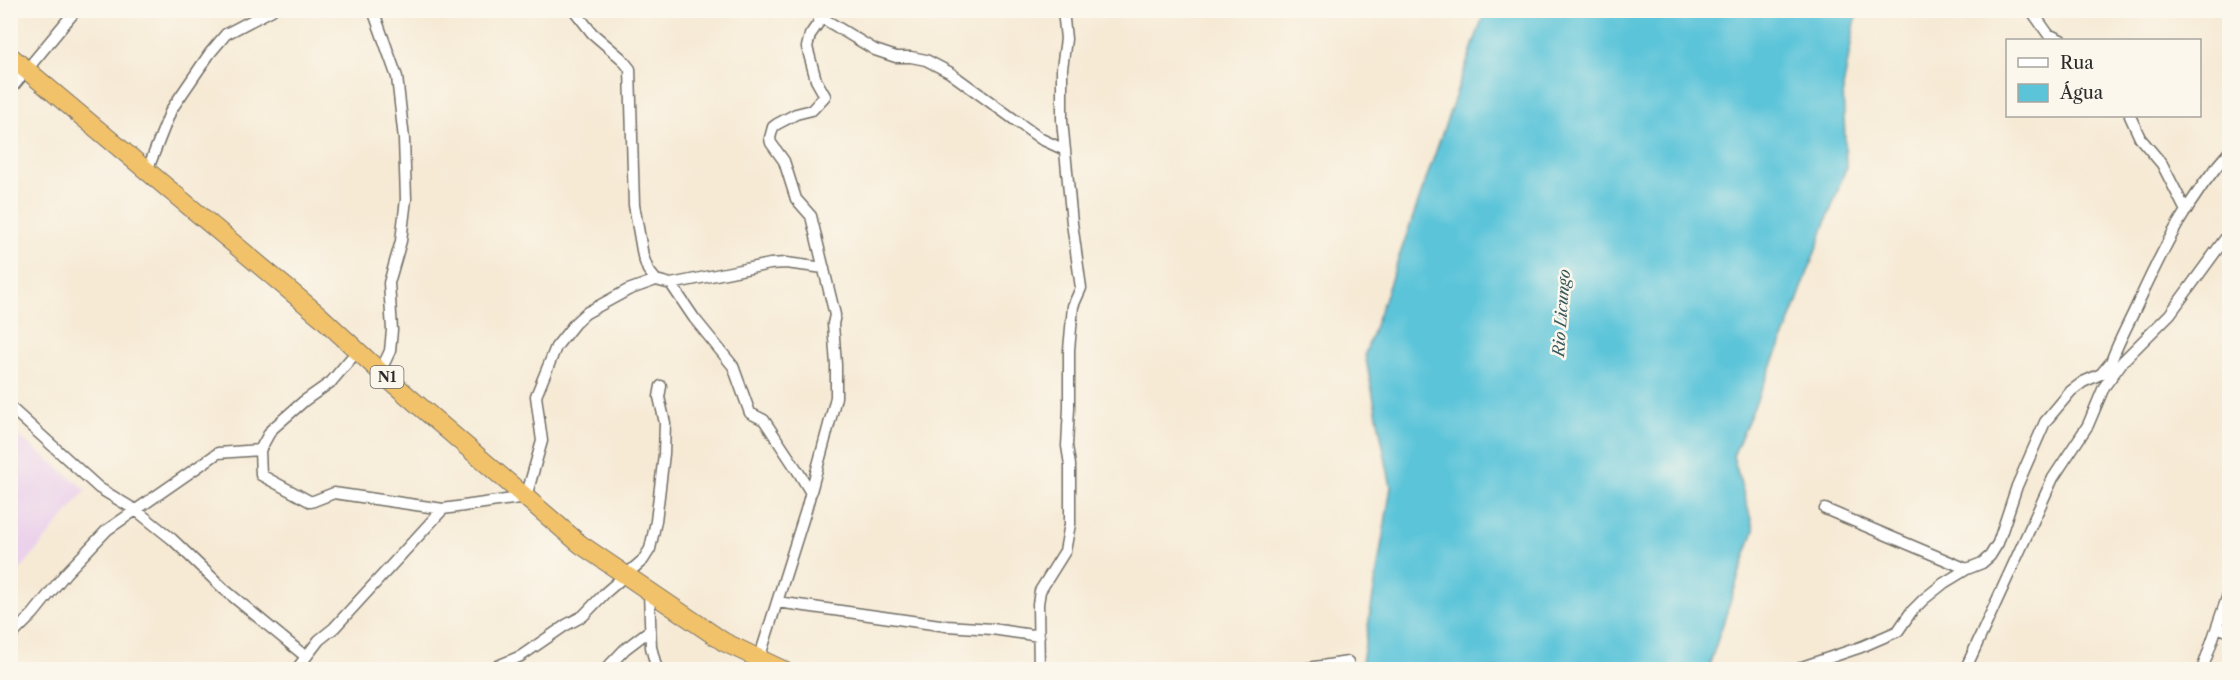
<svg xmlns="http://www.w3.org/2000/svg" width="2240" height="680" font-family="'Libre Caslon Text',serif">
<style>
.built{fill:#ebd1eb}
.water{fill:#5cc4d9;stroke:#447882;stroke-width:1.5}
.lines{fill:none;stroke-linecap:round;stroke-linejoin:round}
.minor-casing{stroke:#726e66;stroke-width:13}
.trunk-casing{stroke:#726e66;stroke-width:20}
.minor{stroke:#fff;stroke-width:10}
.trunk{stroke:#f2c26a;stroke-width:18}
.labels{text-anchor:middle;stroke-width:5;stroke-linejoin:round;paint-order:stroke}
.shield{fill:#fbf7ec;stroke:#696865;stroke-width:1.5}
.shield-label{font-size:14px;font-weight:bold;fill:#2b2b2b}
.water-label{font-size:16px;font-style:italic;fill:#3a595f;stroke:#fbf7ec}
</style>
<rect width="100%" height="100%" fill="#fbf7ec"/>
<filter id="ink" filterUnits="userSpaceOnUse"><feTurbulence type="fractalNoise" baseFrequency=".0167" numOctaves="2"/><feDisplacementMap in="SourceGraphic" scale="12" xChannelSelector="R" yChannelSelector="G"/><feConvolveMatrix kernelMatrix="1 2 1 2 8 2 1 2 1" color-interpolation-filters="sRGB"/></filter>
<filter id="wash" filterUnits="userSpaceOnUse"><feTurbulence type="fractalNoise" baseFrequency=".008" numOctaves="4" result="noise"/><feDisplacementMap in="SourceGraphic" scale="24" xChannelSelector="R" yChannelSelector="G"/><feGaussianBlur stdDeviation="1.35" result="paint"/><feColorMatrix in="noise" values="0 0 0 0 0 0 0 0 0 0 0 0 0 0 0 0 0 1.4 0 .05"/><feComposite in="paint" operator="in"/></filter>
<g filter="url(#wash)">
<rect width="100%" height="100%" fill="#f6ead5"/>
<path class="built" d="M11 430 86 490 11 581Z"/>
<path class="water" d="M1485 11H1857L1843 88 1846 168 1784 337 1733 456 1754 530 1708 669H1361L1391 487 1365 354Z"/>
</g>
<g filter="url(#ink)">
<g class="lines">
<defs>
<path id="minor" d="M373 10 397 77 404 139 406 199 401 241 389 283 392 330 390 351 381 370
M574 10 592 33 621 58 630 69 634 205 643 256 648 270 656 280 671 284 770 264 786 263 824 268
M813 10 819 16V22L810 35 807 47 816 80 825 96 812 110 796 114 777 124 773 127 770 138 771 143 784 161 796 199 811 216 835 315 833 324 836 365V397L831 417 806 510 777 602 947 626 992 629 1039 636
M2031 10 2048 34 2061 40
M819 16 875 50 896 57H911L926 60 949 72 1041 139 1065 150
M10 90 76 10
M2130 116 2140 138 2162 164 2185 209
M147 171 171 110 210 53 226 34 272 10
M671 284 694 318 733 366 750 413 764 420 799 473 811 493
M358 350 331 382 304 401 271 430 260 450 261 475 311 502 334 493 443 509
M10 407 99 488 137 511 172 539 225 590 305 656
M1825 509 1967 569
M649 592 651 647 657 670
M2217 627 2230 632
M10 637 33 614 66 573 107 530 218 453 260 450
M759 659 777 602
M1802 667 1861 647 1898 631 1911 612 1924 599 1944 583 1967 569 1982 563 1990 556 1998 543 2017 486 2045 422 2071 391 2083 382 2101 374 2111 362C2118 342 2129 323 2138 303 2163 249 2189 196 2230 151
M296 670 319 640 334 628 443 509 526 497 542 441 536 396 556 347 575 323 586 313 628 290 656 280
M488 670 521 656 566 625 583 616 605 593 643 560 650 549 656 521 664 454 665 423 659 397 661 386
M605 670 625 649 650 630
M1039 670 1038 604 1040 591 1065 551 1070 524V465L1067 446 1069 408V350L1073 306 1081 288 1072 223 1062 120V68L1066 39 1063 10
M1295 670 1348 662
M1965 670 2053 478 2088 425 2104 387 2123 361 2170 314 2230 232
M2202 670 2230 589"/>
<path id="trunk" d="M10 56 320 316 388 379 580 544 724 642 783 670"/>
</defs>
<use href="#minor" class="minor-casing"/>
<use href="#trunk" class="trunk-casing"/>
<use href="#minor" class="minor"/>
<use href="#trunk" class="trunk"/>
</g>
</g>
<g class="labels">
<rect class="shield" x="370.5" y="366" width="33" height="22" rx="4.5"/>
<g class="shield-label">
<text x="387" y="382">N1</text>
</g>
<g class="water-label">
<text transform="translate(1561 313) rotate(-86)" y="6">Rio Licungo</text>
</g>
</g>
<rect width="2240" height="680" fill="none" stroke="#fbf7ec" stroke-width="36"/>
<rect x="2006" y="39" width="195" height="78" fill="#fbf7ec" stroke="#a8a59f" stroke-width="1.5"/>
<rect x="2018" y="58" width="30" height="9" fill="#ffffff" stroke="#a8a59f" stroke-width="1.5"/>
<text x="2060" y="69" font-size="18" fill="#2b2b2b">Rua</text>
<rect x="2018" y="84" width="30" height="18" fill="#5cc4d9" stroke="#a8a59f" stroke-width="1.5"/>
<text x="2060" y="99" font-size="18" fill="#2b2b2b">Água</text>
</svg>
